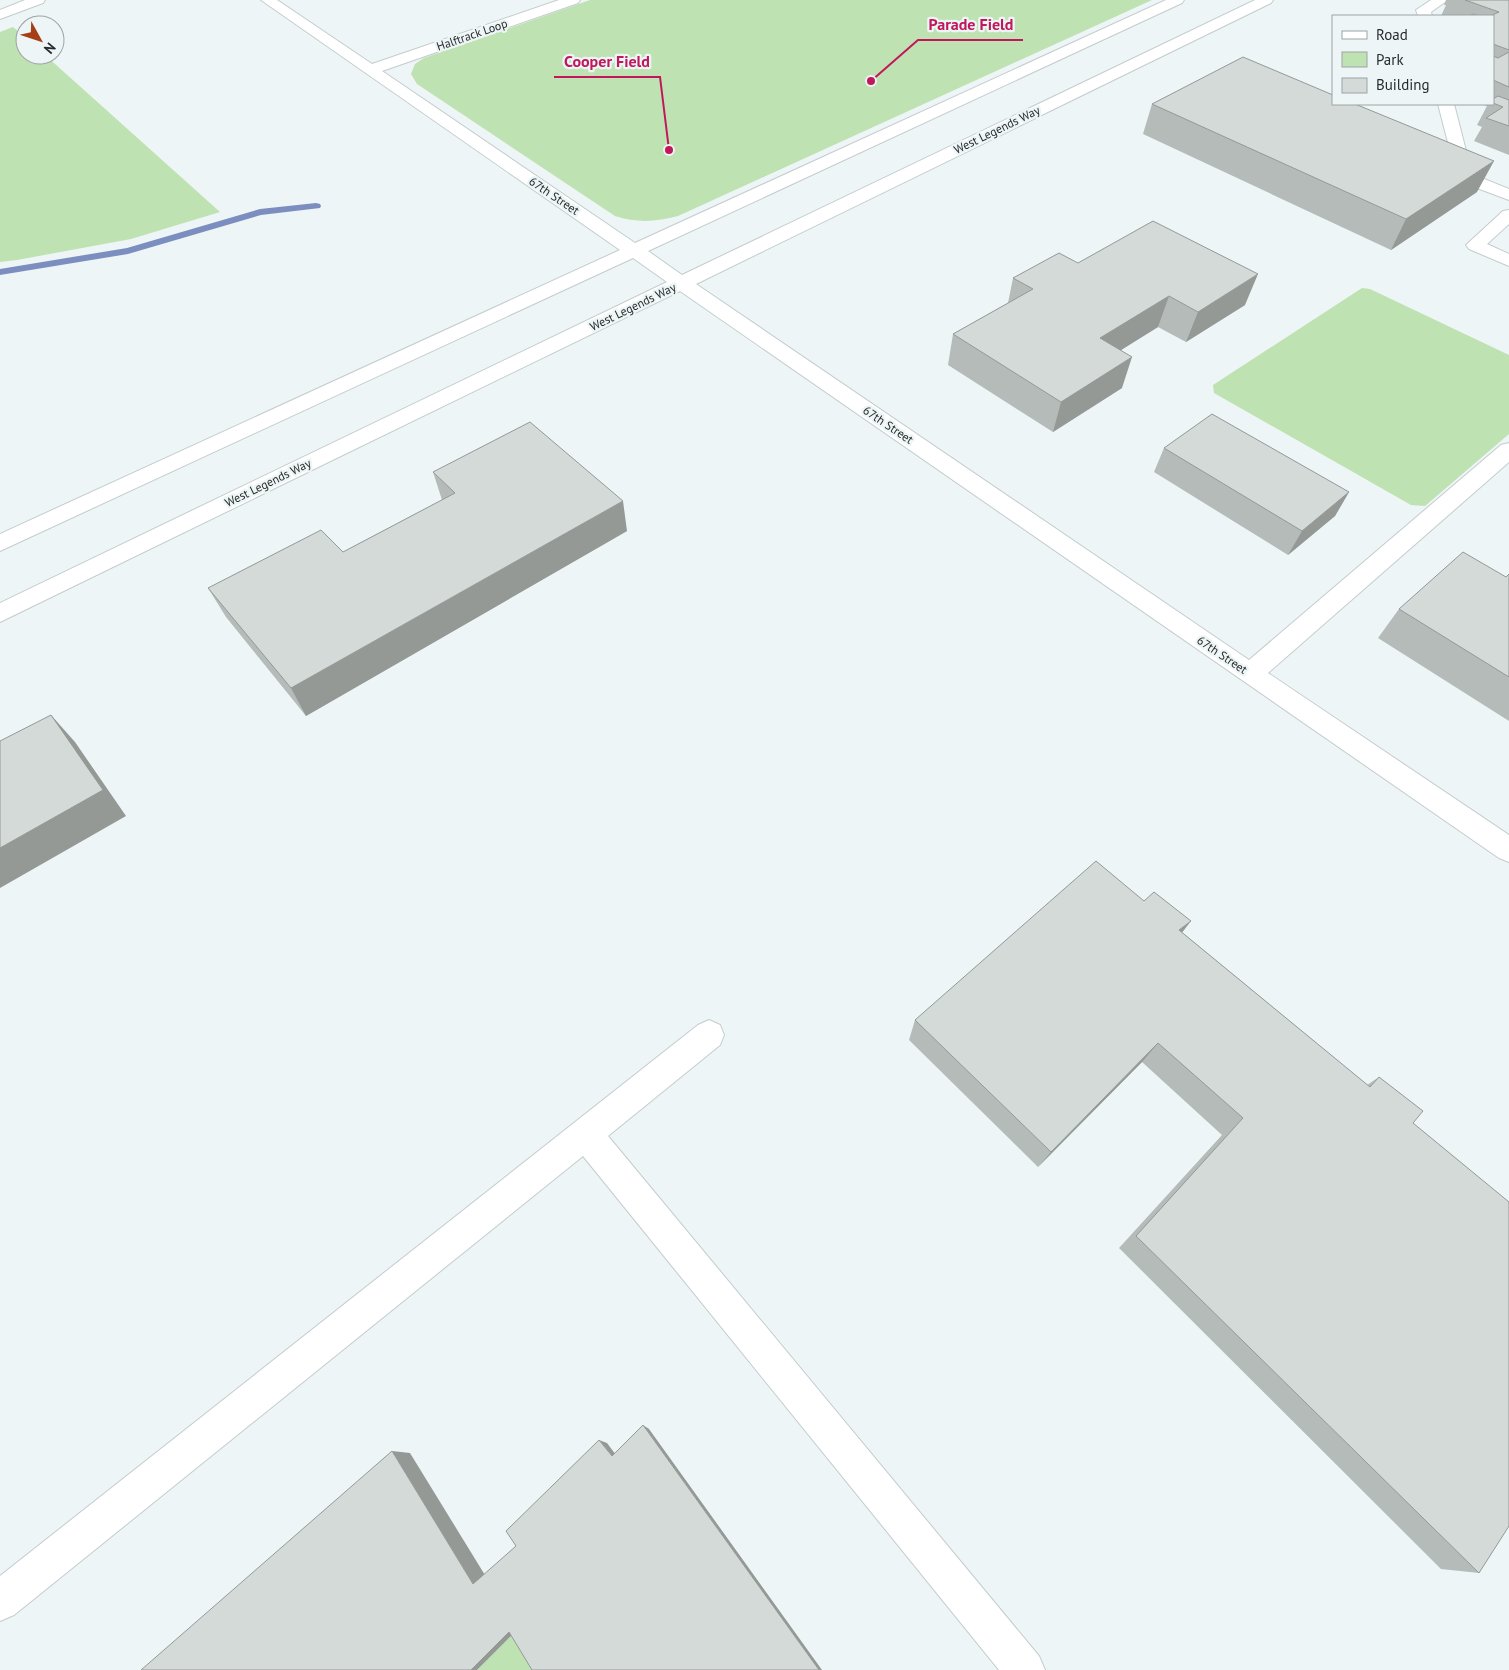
<svg xmlns="http://www.w3.org/2000/svg" width="1509" height="1670" font-family="'PT Sans',sans-serif">
<style>
.green{fill:#bee2b2}
.lines{fill:none;stroke-linecap:round;stroke-linejoin:round}
.stream{fill:#7c8ebf;fill-rule:evenodd}
.minor-casing{stroke:#c4cccd;stroke-width:2}
.minor{fill:#fff;fill-rule:evenodd}
.wall{fill:#b5bbb9}
.shaded-wall{fill:#949996}
.building{fill:#d3dad7;stroke:#949996}
.labels{text-anchor:middle;stroke-width:4.5;stroke-linejoin:round;paint-order:stroke}
.far-street-label{font-size:12px;fill:#282b2b;stroke:#edf5f6}
.leader{fill:none;stroke:#c2185b;stroke-width:2}
.callout-dot{fill:#c2185b;stroke:#edf5f6;stroke-width:2}
.callout-label{font-size:16px;text-anchor:middle;font-weight:bold;fill:#c2185b;stroke:#edf5f6;stroke-width:4.5;stroke-linejoin:round;paint-order:stroke}
</style>
<rect width="100%" height="100%" fill="#edf5f6"/>
<path class="green" d="M590 0H1152L678 216C656 222 637 223 615 216L417 84 411 74 415 64 424 58Z
M13 27 25 37V55H45L220 212 131 239 17 260 0 262V32Z
M1362 288 1370 289 1509 355V434L1425 506 1411 505 1214 393 1213 385Z
M522 1625 550 1670H477Z"/>
<g class="lines">
<path class="stream" d="M316 203 320 204 321 206 320 208 261 215 128 254 0 275V269L127 248 260 209Z"/>
<defs>
<path id="minor" d="M25 0H45L43 3 0 19V10Z
M261 0H277L372 64 559 0H580L578 3 382 71 635 243 1166 0H1184L1182 3 648 251 682 275 1255 0H1273L1271 3 696 284 1249 660 1501 445 1509 443V462L1268 673 1509 835V862L1499 858 680 291 0 622V603L667 282 633 258 0 551V534L620 250Z
M1431 0H1448L1431 12 1432 16H1418L1416 10Z
M1438 104H1454L1472 174 1509 189V200L1458 181Z
M1509 210V224L1487 244 1509 254V266L1469 249 1466 245 1503 211Z
M709 1020 720 1025 724 1035 720 1045 608 1136 1039 1656 1045 1670H999L583 1156 14 1615 0 1621V1576L698 1025Z"/>
</defs>
<use href="#minor" class="minor-casing"/>
<use href="#minor" class="minor"/>
</g>
<path class="wall" d="M1446 0H1509V155L1474 141 1482 127 1477 125 1487 106 1480 104H1493V16H1441L1446 5H1444Z
M1152 104 1477 192 1391 250 1143 134Z
M1078 263 1245 305 1186 342 1158 327 1120 350 1122 388 1053 432 948 365 953 334 1008 303 1013 278Z
M1164 448 1349 492 1335 516 1288 555 1154 472Z
M433 472 627 531 306 716 226 617 208 588 343 552 442 500Z
M1509 574V721L1378 638 1399 609 1506 577Z
M1144 901 1367 1085 1379 1077 1413 1123 1479 1573 1441 1569 1119 1248 1222 1135 1142 1062 1038 1167 909 1040 915 1020Z"/>
<path class="shaded-wall" d="M1494 161 1477 192 1391 250 1406 219Z
M1258 274 1245 305 1186 342 1198 312Z
M1169 296 1158 327 1091 369 1100 338Z
M1132 357 1122 388 1053 432 1061 402Z
M1349 492 1335 516 1288 555 1302 531Z
M623 501 627 531 306 716 291 688Z
M51 715 75 742 126 816 0 888V848Z
M1191 921 1174 943 1179 930Z
M1158 1043 1142 1062 1038 1167 1051 1152Z
M643 1425 649 1429 822 1670H819Z
M599 1440 607 1443 619 1459 612 1456Z
M392 1451 410 1453 488 1580 473 1584Z
M522 1625 477 1670H471L509 1632Z"/>
<path class="building" d="M1465 0H1509V50L1493 44V16H1490L1499 12Z
M1473 14 1479 16H1469Z
M1509 52V87L1493 80V56L1498 58Z
M1243 57 1333 95V104H1355L1494 161 1406 219 1152 104Z
M1498 96 1509 100V126L1486 118 1503 107 1493 103V99Z
M1153 221 1258 274 1198 312 1169 296 1100 338 1132 357 1061 402 953 334 1033 289 1013 278 1059 253 1078 263Z
M1212 414 1349 492 1302 531 1164 448Z
M530 422 623 501 291 688 208 588 321 530 343 552 455 493 433 472Z
M1463 552 1506 577 1509 574V677L1399 609Z
M51 715 103 790 0 848V741Z
M1096 861 1144 901 1154 892 1191 921 1179 930 1370 1087 1379 1077 1423 1111 1413 1123 1509 1202V1526L1479 1573 1136 1236 1243 1118 1158 1043 1051 1152 915 1020Z
M643 1425 819 1670H532L509 1632 471 1670H141L392 1451 473 1584 516 1546 506 1531 599 1440 612 1456Z"/>
<g class="labels">
<g class="far-street-label">
<text transform="translate(472 35) rotate(-19)" y="4">Halftrack Loop</text>
<text transform="translate(997 130) rotate(-26)" y="4">West Legends Way</text>
<text transform="translate(554 196) rotate(34)" y="4">67th Street</text>
<text transform="translate(633 307) rotate(-26)" y="4">West Legends Way</text>
<text transform="translate(888 425) rotate(34)" y="4">67th Street</text>
<text transform="translate(268 483) rotate(-26)" y="4">West Legends Way</text>
<text transform="translate(1222 655) rotate(34)" y="4">67th Street</text>
</g>
</g>
<path class="leader" d="M871 81L918 40H1023M669 150L660 77H554"/>
<g class="callout-dot">
<circle cx="871" cy="81" r="5"/>
<circle cx="669" cy="150" r="5"/>
</g>
<g class="callout-label">
<text x="971" y="30">Parade Field</text>
<text x="607" y="67">Cooper Field</text>
</g>
<rect x="1332" y="15" width="162" height="90" fill="#edf5f6" stroke="#9ea4a5"/>
<rect x="1342" y="31" width="25" height="8" fill="#ffffff" stroke="#9ea4a5"/>
<text x="1376" y="40" font-size="15" fill="#282b2b">Road</text>
<rect x="1342" y="52" width="25" height="15" fill="#bee2b2" stroke="#9ea4a5"/>
<text x="1376" y="65" font-size="15" fill="#282b2b">Park</text>
<rect x="1342" y="78" width="25" height="15" fill="#d3dad7" stroke="#9ea4a5"/>
<text x="1376" y="90" font-size="15" fill="#282b2b">Building</text>
<g transform="translate(40 40) rotate(130)"><circle r="24" fill="#edf5f6" stroke="#9ea4a5"/>
<path d="M0-4L9 19L0 12L-9 19Z" fill="#a63f18"/>
<text y="-8" font-size="14" font-weight="bold" text-anchor="middle" fill="#282b2b">N</text>
</g>
</svg>
